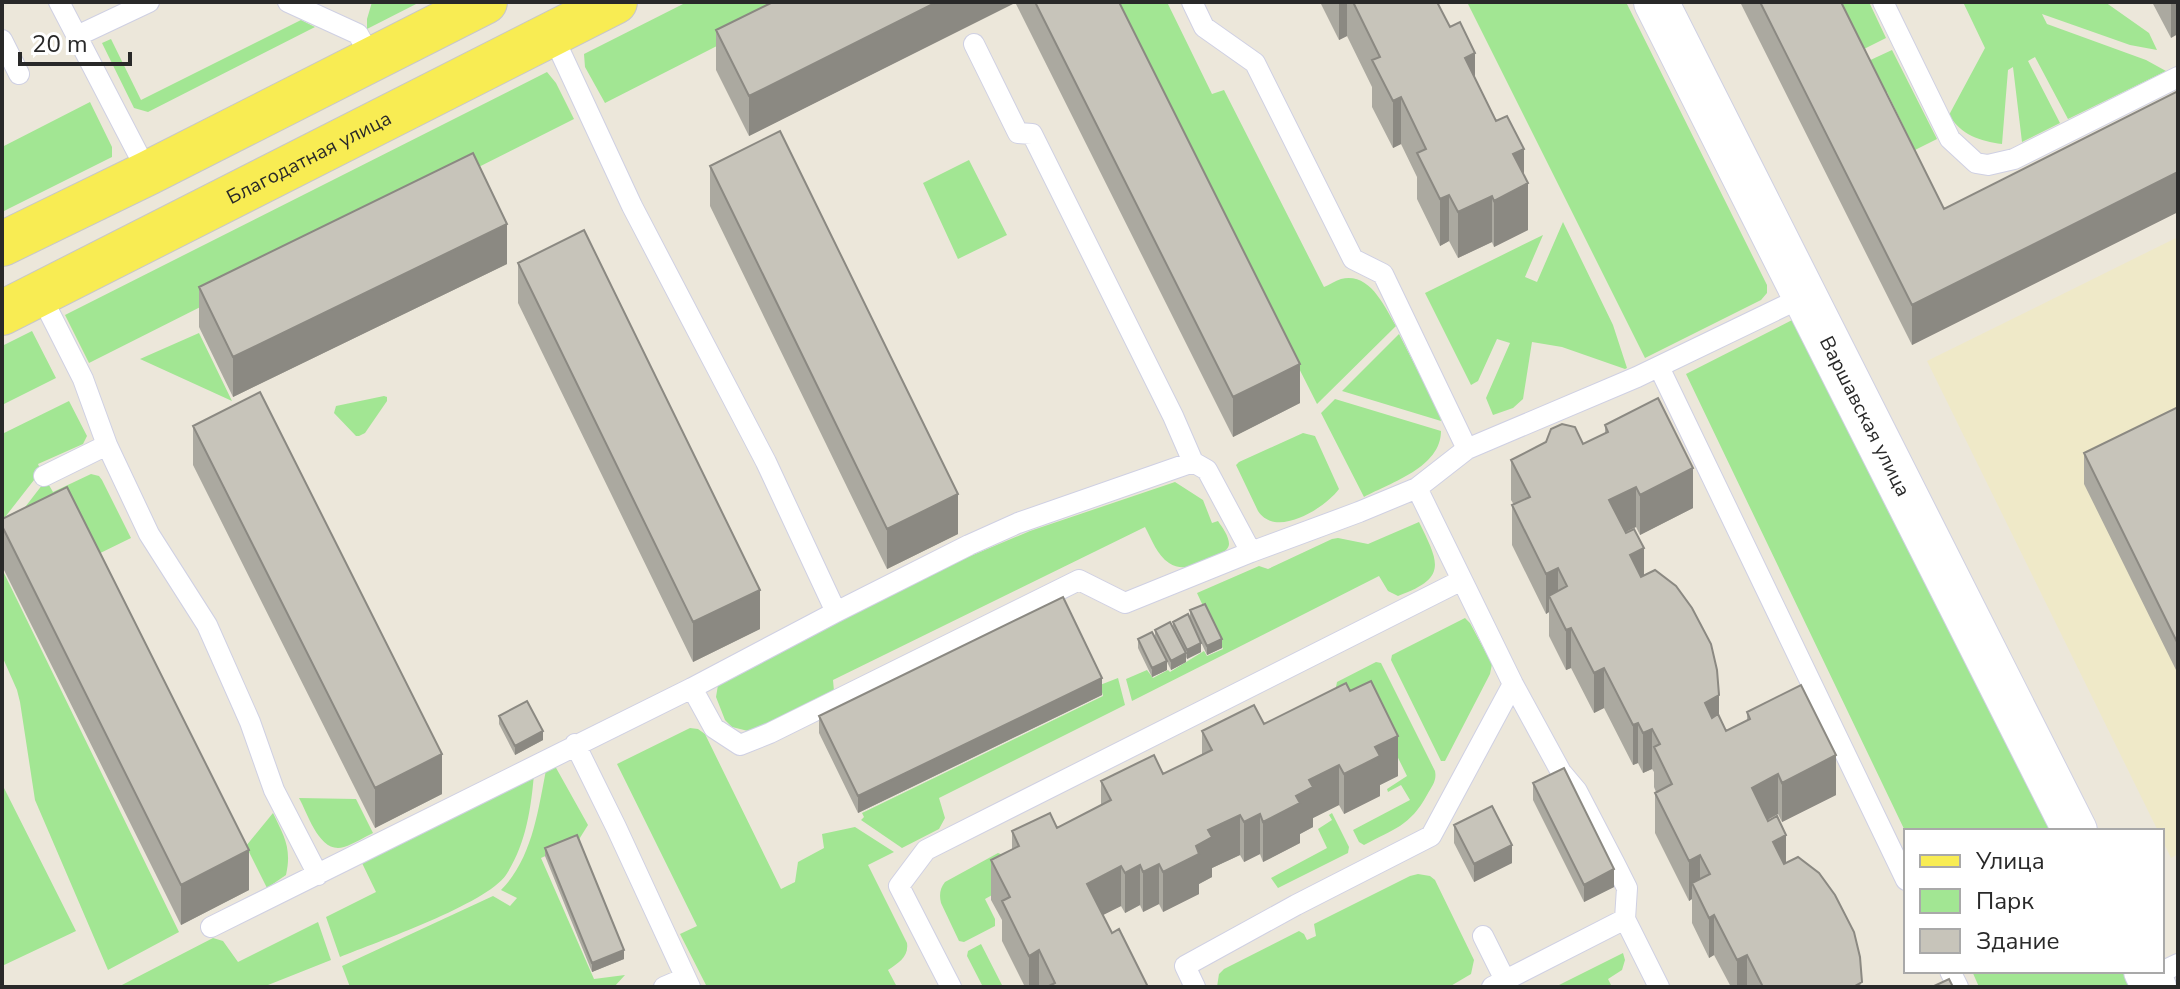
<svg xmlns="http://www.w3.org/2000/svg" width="2180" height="989" font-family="'Nunito Sans',sans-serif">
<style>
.education{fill:#efe9c8}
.green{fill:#a2e693}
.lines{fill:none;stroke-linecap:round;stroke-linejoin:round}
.service-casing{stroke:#cfd0e3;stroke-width:22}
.tertiary-casing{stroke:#cfd0e3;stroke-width:46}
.primary-casing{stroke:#c7c7c7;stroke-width:46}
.service{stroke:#fff;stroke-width:20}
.tertiary{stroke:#fff;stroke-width:44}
.primary{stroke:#f8ec53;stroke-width:44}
.wall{fill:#aba9a0}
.shaded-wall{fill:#8b8982}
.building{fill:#c7c4ba;stroke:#8b8982;stroke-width:2}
.labels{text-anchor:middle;stroke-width:8;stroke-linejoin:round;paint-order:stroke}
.street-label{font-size:20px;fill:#292929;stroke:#fff}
</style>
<rect width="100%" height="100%" fill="#ece7da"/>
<path class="education" d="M2178 237V854L2171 858 2162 839V831H2158L1927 361Z"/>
<path class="green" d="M372 2H420L367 29V19Z
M687 2H803L605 103 585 67 584 54Z
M1114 2H1167L1212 94 1224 90 1324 287C1329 285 1335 281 1341 279 1370 272 1384 306 1396 326L1317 404Z
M1467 2H1626L1767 285V293L1761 300 1645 358Z
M1833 2H1869L1886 38 1858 52Z
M1963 2H2105L2149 33 2157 50 2130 45 2042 14 2047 24 2146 60 2166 71 2068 119 2035 57 2028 61 2060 123 2022 142 2013 67 2008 70 2002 144C1980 141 1961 135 1949 115L1985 48Z
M301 20 315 27 148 112 134 108 102 43 111 39 141 100Z
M1892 50 1937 139 1915 150 1887 92H1880L1864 63Z
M547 72 556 83 574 119 89 363 65 315Z
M90 102 112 147V157L2 212V147Z
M969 160 1007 235 958 259 923 183Z
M1563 222 1613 325 1627 368 1625 369 1562 347 1532 342 1523 399 1513 408 1493 415 1486 398 1510 343 1497 339 1478 381 1471 385 1425 293 1543 235 1525 277 1537 282Z
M1800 316 2060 831H1906V833L1686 374Z
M32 331 56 378 2 405V346Z
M199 333 232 401 140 359Z
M1399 334 1440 414 1441 421 1342 391Z
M384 396 387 397V401L365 433 359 436H356L334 413 336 406Z
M1335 399 1441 431C1441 467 1392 482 1364 497L1321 413Z
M69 401 87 436 83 444 38 464 41 471 2 521V434Z
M1303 433 1315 436 1339 489C1325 508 1276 539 1258 511L1236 465 1239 462Z
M91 474 99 476 102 480 131 538 86 560 2 537 46 480 53 492Z
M1175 482 1203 500 1212 523 1218 521C1222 527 1229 536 1229 544 1229 555 1198 566 1187 567 1181 568 1175 567 1169 563 1157 555 1152 540 1145 527L833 680 834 691 756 731H748L732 727 725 720 716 697 718 685 724 680 961 560 1030 531Z
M1419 522C1439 563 1448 578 1398 596L1388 591 1379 576 1132 701 1126 679 1147 670 1153 678 1168 670 1170 672 1204 651 1207 656 1223 649 1197 593 1259 566 1268 569 1332 539 1338 538 1368 544Z
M2 569 179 932 108 970 35 800 20 702 17 690 2 656Z
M1465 618 1470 623 1492 664 1490 674 1445 761H1441L1391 660 1392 655Z
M1376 662 1381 663 1435 771C1437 781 1432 786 1427 795 1410 826 1394 829 1364 845L1359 842 1353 830 1410 800 1401 785 1388 792 1387 789 1407 776 1375 711 1350 713 1336 687 1337 682Z
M1118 678 1125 705 939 798 945 818 939 829 902 848 861 820 864 817 862 813 1103 696 1100 685Z
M690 728 698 729 705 734 781 889 795 882 798 862 824 848 822 834 855 827 894 852 868 865 907 943C909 957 898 963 888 970L897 987H707L680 934 697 926 617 764Z
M555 766 588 825 578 841 541 858 594 979 625 975 614 987H350L342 966 493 896 510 906 517 898 501 890C532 859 538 811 546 770Z
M534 774C531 809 526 844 506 875 486 904 377 942 340 957L326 917 376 892 362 863Z
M3 786 76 931 2 966V787Z
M299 798 356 799 373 833C364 837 354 844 344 847 320 855 308 814 299 798Z
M273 813C284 836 292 848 286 875L267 888 246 846Z
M1332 813 1349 847 1348 853 1278 888 1271 878 1327 848 1318 829 1332 820 1329 815Z
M998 853 1003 855 1012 884 985 899 995 919V926L964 942 959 941 941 903C939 895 940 888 945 882Z
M1418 874 1430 876 1435 880 1474 960 1471 974 1449 987H1217L1219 974 1224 969 1299 931 1304 934 1307 940 1316 936 1314 924 1410 876Z
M318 922 331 960 263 987H118L213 938 223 941 238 962Z
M981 944 1003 987H983L967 956 968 951Z
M1623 953 1625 960 1622 970 1608 979 1612 987H1555Z
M1972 971H2130L2138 987H1979Z"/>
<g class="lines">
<defs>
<path id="service" d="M59 2 148 173
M288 2 358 34 372 59
M1192 2 1204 27 1255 63 1353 259 1383 274 1467 449
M1883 2 1950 139 1976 163 1988 165 2014 159 2178 77
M552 34 632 206 766 462 836 612
M77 36 149 2
M2 40 19 74
M974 44 1018 133 1032 134 1173 416 1193 462
M40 294 83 379 107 445 149 534 207 625 250 722 274 790 318 875
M1659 367 1906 880
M44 476 107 445
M1417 488 1513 684 1561 772 1577 791 1615 864 1627 888 1625 919 1659 987
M692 688 714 728 740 745 770 733 1079 580 1125 603 1251 552
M575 744 616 827 690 987
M211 927 692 688 836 612 969 545 1018 523 1193 462 1207 470 1251 552 1359 512 1417 488 1467 449 1637 377 1805 296
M1483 936 1505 980
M1950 971 1958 987
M2149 978 2178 964
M664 987 685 978
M951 987 899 886 926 850 1462 580
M1195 987 1185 966 1296 905 1431 836 1513 684
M1492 987 1625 919"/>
<g id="tertiary">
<path id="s1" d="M1656 2 2075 831"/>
<path d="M2146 971 2154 987"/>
</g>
<g id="primary">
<path d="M2 244 148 173 485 2"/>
<path id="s2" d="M2 313 615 2"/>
</g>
</defs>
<use href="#service" class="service-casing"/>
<use href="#tertiary" class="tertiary-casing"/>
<use href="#primary" class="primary-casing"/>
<use href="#service" class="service"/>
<use href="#tertiary" class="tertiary"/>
<use href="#primary" class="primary"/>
</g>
<path class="wall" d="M1015 2 749 136 716 70V30Z
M1015 2H1119L1300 403 1233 437Z
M1320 2H1437L1524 176 1528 230 1494 247 1492 242 1458 258 1449 241 1440 246 1417 199V177L1401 144 1393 148 1372 107V87L1347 36 1339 40Z
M1740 2H1841L1944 209 2178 91V212L1912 345Z
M2152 2H2178L2171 38Z
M710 166 958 534 887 569 710 206Z
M518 263 760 629 693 662 518 303Z
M507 264 233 397 199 327V287Z
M2178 407V674L2084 484V453Z
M1605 425 1693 508 1640 535 1636 527 1625 532 1644 576 1726 731 1747 720V712L1836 795 1782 822 1778 814 1768 820 1786 863 1862 987H1731L1714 955 1709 958 1692 923V899L1689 901 1655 833V793L1656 792 1654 787V772L1652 769 1643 773 1638 763 1633 765 1604 708 1594 713 1571 668 1566 670 1549 636V612L1546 614 1512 545V505H1514L1511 500V460L1583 444 1605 433Z
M193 426 442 794 375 828 193 465Z
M2 519 249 890 181 925 2 566Z
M1190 610 1222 648 1207 655 1190 619Z
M1173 622 1201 652 1187 659 1186 657V662L1171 670 1167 662V670L1152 677 1138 648V639L1155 638V630L1173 628Z
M1102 695 858 813 819 733V716Z
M499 716 543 740 515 755 499 724Z
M1264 724 1398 776 1380 785V796L1344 814 1339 805 1313 818V827L1300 834V843L1263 862 1260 854 1244 862 1240 855 1212 868V877L1199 884V894L1163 912 1159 904 1143 912 1140 905 1125 913 1121 906 1103 915 1112 933 1148 987H1025L1002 941V920L991 900V860L1012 849V831L1057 828 1101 805V781L1163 774 1202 755V731Z
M1533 783 1614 887 1584 902 1533 800Z
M1454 825 1512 863 1474 882 1454 843Z
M545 848 624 959 592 972 545 856Z"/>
<path class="shaded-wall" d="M937 2 1015 3 749 136V96Z
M1339 2H1347V36L1339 40Z
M2171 2H2178V34L2171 38Z
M1475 53V99L1465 58Z
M1401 97V144L1393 148V101Z
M1524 149V185L1528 183V230L1494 247V201L1513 154Z
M2178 172V212L1912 345V305Z
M1449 195V241L1440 246V199Z
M1492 196V242L1458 258V212Z
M507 224V264L233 397V357Z
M1300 364V403L1233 437V397Z
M1693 468V508L1640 535V495Z
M1636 487V527L1609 540V500Z
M958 494V534L887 569V529Z
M1644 548V588L1630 555Z
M1558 568V608L1549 596V612L1546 614V574Z
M760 590V629L693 662V622Z
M1571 628V668L1566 670V630Z
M1222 639V648L1207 655V646Z
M1201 643V652L1187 659V650Z
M1186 653V662L1171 670V661Z
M1167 661V670L1152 677V668Z
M1604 668V708L1594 713V673Z
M1102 678V695L858 813V796Z
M1719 695V735L1705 703Z
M1638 723V763L1633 765V725Z
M1652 729V769L1643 773V733Z
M543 731V740L515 755V746Z
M1398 736V776L1380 785V796L1344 814V774L1375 747Z
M442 754V794L375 828V788Z
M1836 755V795L1782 822V783Z
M1339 765V805L1313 818V827L1300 834V843L1263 862V822L1309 780Z
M1778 774V814L1752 828V788Z
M1260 814V854L1244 862V822Z
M1240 815V855L1212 868V877L1199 884V894L1163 912V872L1196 846 1208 830Z
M1786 835V875L1773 842Z
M1512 845V863L1474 882V864Z
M249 850V890L181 925V885Z
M1700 855V895L1692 883V899L1689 901V861Z
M1159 864V904L1143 912V872Z
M1140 865V905L1125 913V873Z
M1121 866V906L1087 923V884Z
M1614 869V887L1584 902V885Z
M1714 915V955L1709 958V918Z
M624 950V959L592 972V963Z
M1039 950V987H1029V956Z
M1747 955V987H1737V960Z"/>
<path class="building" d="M773 2H937L749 96 716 30Z
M1035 2H1119L1300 364 1233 397Z
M1353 2H1437L1450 27 1460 22 1475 53 1465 58 1496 121 1507 116 1524 149 1513 154 1528 183 1494 201 1492 196 1458 212 1449 195 1440 199 1417 153 1426 149 1401 97 1393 101 1372 60 1380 57Z
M1760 2H1841L1944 209 2178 91V172L1912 305Z
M780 131 958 494 887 529 710 166Z
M473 153 507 224 233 357 199 287Z
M584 230 760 590 693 622 518 263Z
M260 392 442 754 375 788 193 426Z
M1658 398 1693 468 1640 495 1636 487 1609 500 1626 533 1634 529 1644 548 1630 555 1641 577 1655 570 1676 586 1692 608 1711 644 1717 670 1719 695 1705 703 1712 718 1718 714 1726 731 1750 719 1747 712 1801 685 1836 755 1782 783 1778 774 1752 788 1768 821 1777 816 1786 835 1773 842 1784 864 1798 857 1819 873 1835 895 1854 932 1860 957 1862 982 1853 987H1763L1747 955 1737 960 1714 915 1709 918 1692 883 1710 874 1700 855 1689 861 1655 793 1672 784 1654 747 1660 744 1652 729 1643 733 1638 723 1633 725 1604 668 1594 673 1571 628 1566 630 1549 596 1567 586 1558 568 1546 574 1512 505 1530 497 1511 460 1546 442 1551 429 1562 424 1575 427 1583 444 1608 432 1605 425Z
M2178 407V644L2084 453Z
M67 487 249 850 181 885 2 526V519Z
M1063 597 1102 678 858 796 819 716Z
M1205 604 1222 639 1207 646 1190 610Z
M1188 614 1201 643 1187 650 1173 622Z
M1170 622 1186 653 1171 661 1155 630Z
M1152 632 1167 661 1152 668 1138 639Z
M1371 681 1398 736 1375 747 1380 756 1344 774 1339 765 1309 780 1313 787 1296 796 1300 803 1263 822 1260 814 1244 822 1240 815 1208 830 1212 837 1196 846 1199 854 1163 872 1159 864 1143 872 1140 865 1125 873 1121 866 1087 884 1112 933 1119 929 1148 987H1047L1055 983 1039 950 1029 956 1002 901 1010 897 991 860 1019 846 1012 831 1050 813 1057 828 1111 800 1101 781 1154 755 1163 774 1212 750 1202 731 1254 705 1264 724 1346 683 1350 691Z
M527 701 543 731 515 746 499 716Z
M1564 768 1614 869 1584 885 1533 783Z
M1492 806 1512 845 1474 864 1454 825Z
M577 835 624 950 592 963 545 848Z
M1949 979 1953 987H1932Z"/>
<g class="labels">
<g class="street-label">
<text dy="7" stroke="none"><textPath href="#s2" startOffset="344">Благодатная улица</textPath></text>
<text dy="7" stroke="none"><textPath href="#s1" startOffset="464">Варшавская улица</textPath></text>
</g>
</g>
<rect width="2180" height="989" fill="none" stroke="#292929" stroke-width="8"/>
<rect x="1904" y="829" width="260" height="144" fill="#ffffff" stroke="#a9a9a9" stroke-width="2"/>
<rect x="1920" y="855" width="40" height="12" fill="#f8ec53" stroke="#a9a9a9" stroke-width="2"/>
<text x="1976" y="869" font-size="24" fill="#292929">Улица</text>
<rect x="1920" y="889" width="40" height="24" fill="#a2e693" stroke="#a9a9a9" stroke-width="2"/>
<text x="1976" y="909" font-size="24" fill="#292929">Парк</text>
<rect x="1920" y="929" width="40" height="24" fill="#c7c4ba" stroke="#a9a9a9" stroke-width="2"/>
<text x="1976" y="949" font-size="24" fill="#292929">Здание</text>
<path d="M20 52v12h110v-12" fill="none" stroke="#292929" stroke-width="4"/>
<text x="32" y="52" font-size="24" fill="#292929" stroke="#ffffff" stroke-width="6" paint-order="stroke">20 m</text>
</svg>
